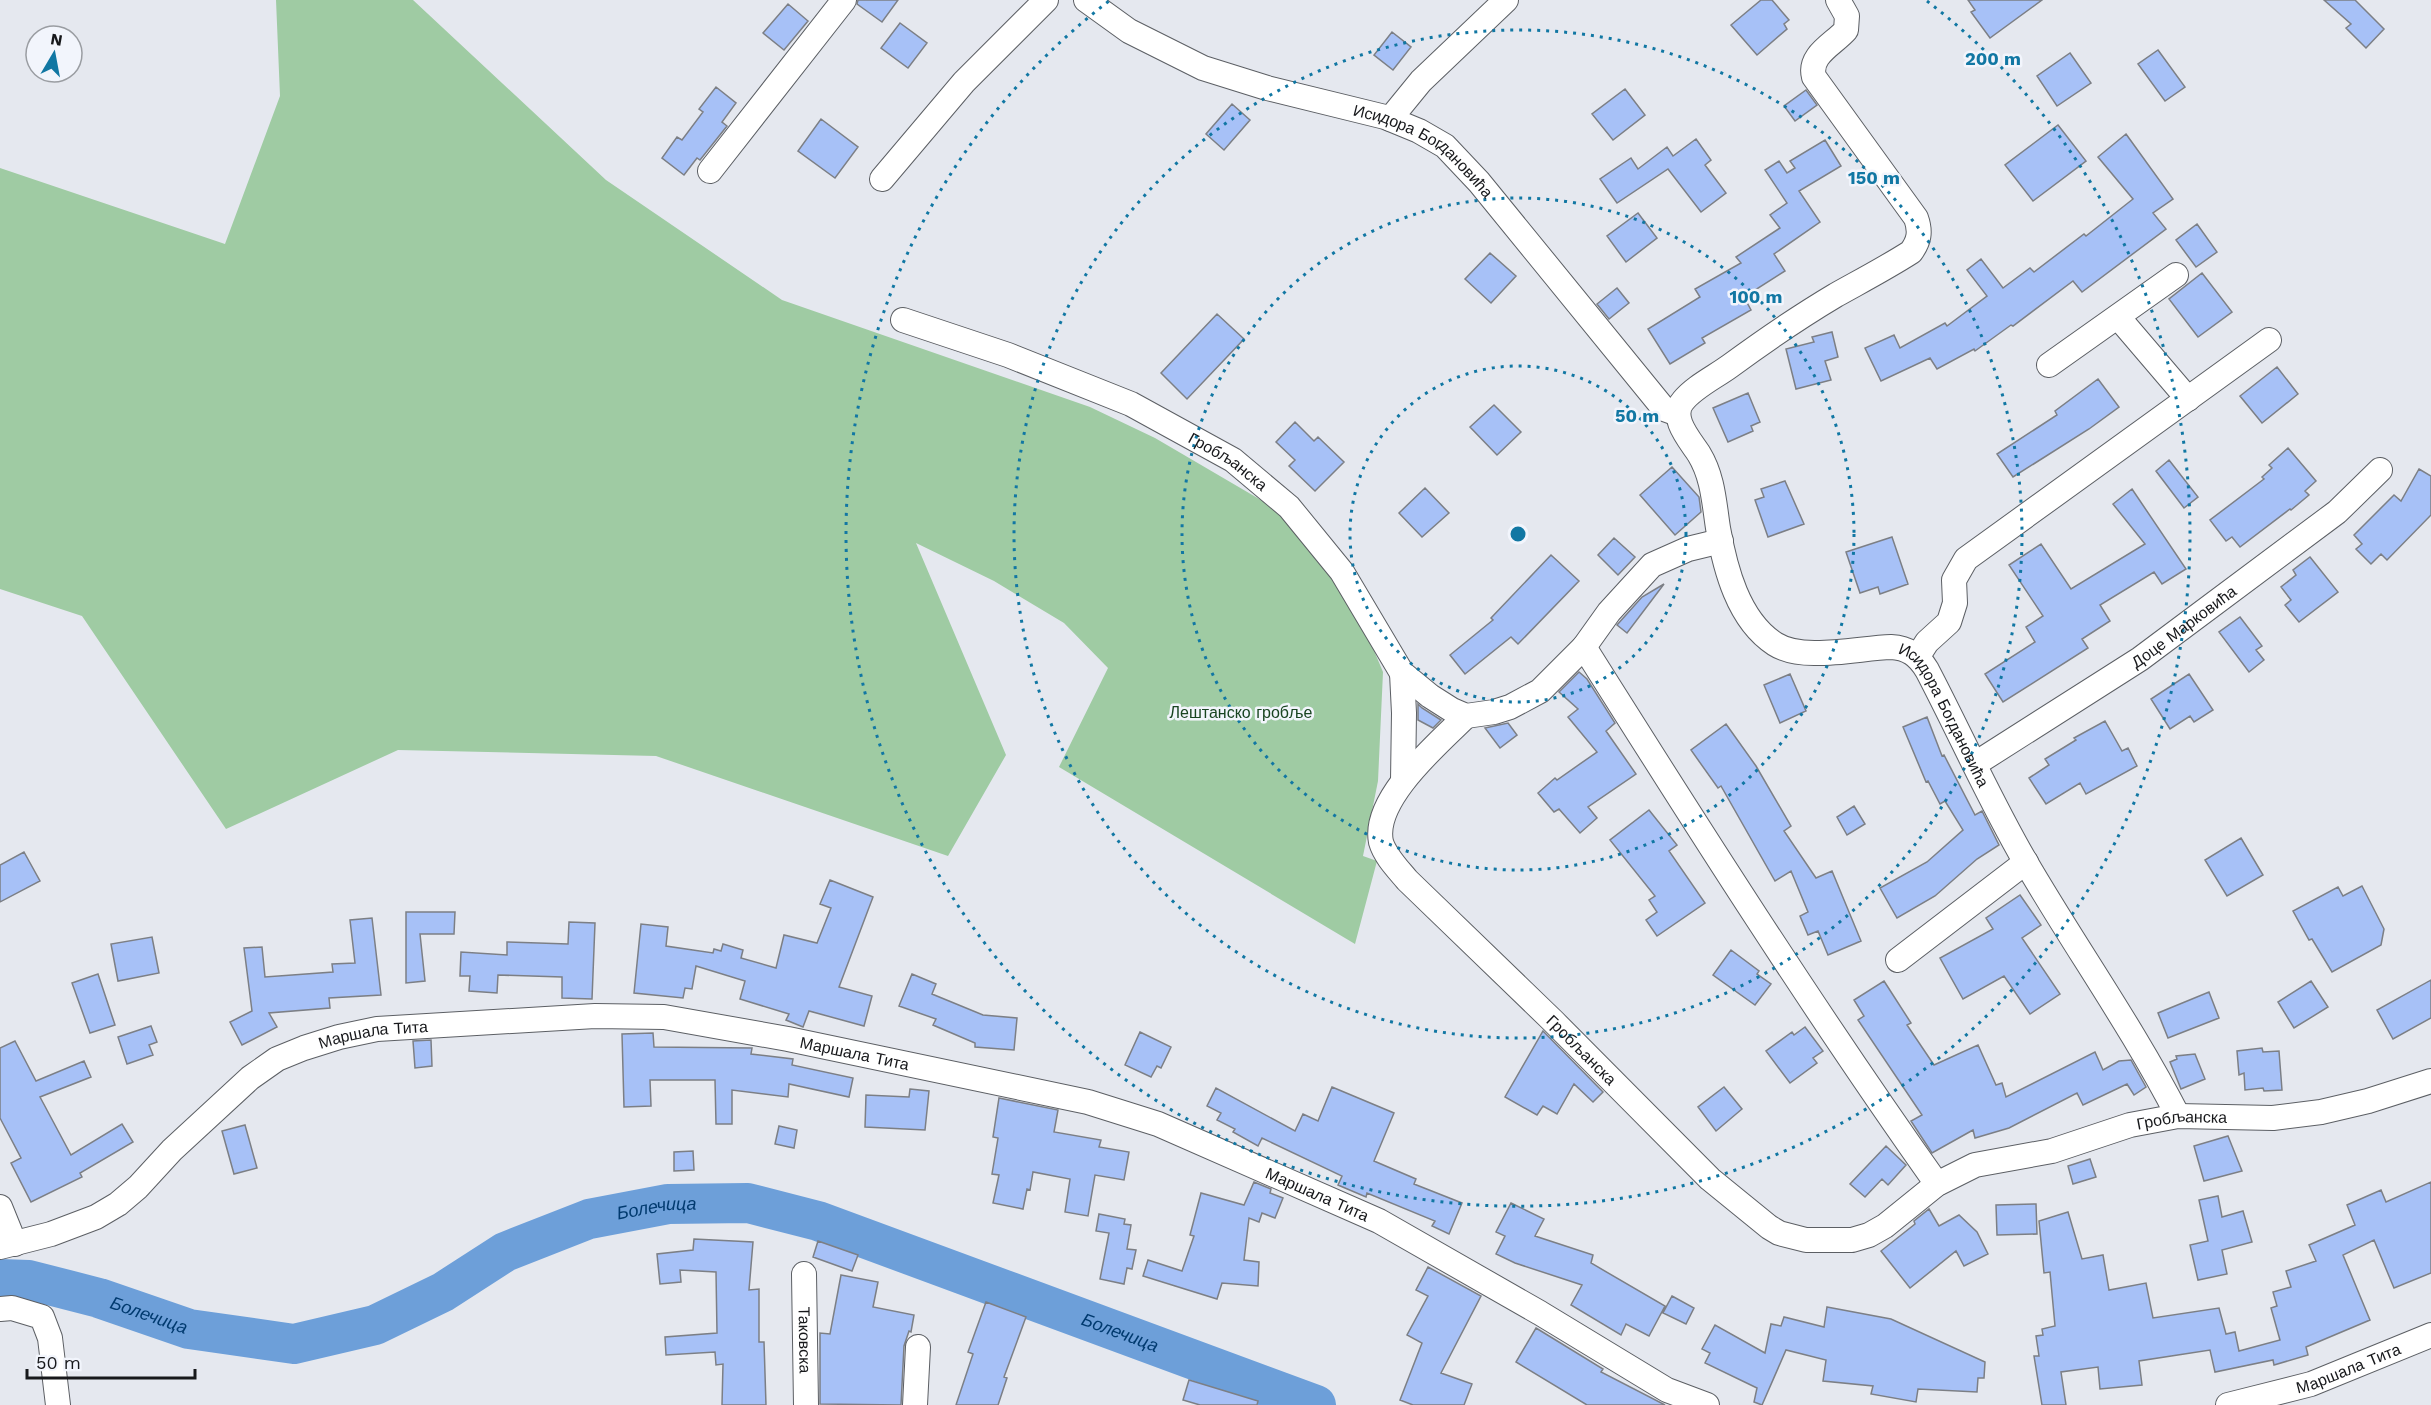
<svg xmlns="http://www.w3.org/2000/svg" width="2431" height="1405" font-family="'Work Sans',sans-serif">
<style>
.green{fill:#9fcba3}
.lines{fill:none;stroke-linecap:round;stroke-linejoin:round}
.river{stroke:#6d9fd9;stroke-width:40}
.building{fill:#a7c1f7;stroke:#7c7f85;stroke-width:1.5}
.minor-casing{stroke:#5c5f64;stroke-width:26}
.minor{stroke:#fff;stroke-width:24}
.ring{fill:none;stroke:#1177a3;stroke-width:3;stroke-dasharray:3 6}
.labels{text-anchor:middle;stroke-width:5;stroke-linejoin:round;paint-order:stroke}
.street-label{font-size:16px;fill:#17181b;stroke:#f2f5fc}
.park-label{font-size:16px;fill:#184420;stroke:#f2f5fc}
.water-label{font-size:18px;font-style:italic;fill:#013a6f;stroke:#f2f5fc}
.centre{fill:#1177a3;stroke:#f2f5fc;stroke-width:3}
.ring-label{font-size:18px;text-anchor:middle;font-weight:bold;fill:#1177a3;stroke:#f2f5fc;stroke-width:5;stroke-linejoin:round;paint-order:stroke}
</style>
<rect width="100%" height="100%" fill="#e5e8ef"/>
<path class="green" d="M276 0H413L606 180 782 300 1090 407 1155 438 1278 510 1309 540 1362 622 1383 672 1378 781 1363 856 1377 861 1355 944 1059 767 1108 668 1064 623 994 581 916 543 1006 755 948 856 656 756 398 750 226 829 82 616 0 589V168L225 244 280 96Z"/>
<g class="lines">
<path class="river" id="s1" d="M0 1279 29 1280 99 1298 189 1329 294 1344 375 1325 443 1292 505 1252 589 1219 668 1204 748 1203 818 1221 1316 1405"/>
</g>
<path class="building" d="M858 0H898L882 22 857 4Z
M1761 0H1772L1789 20 1784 24 1787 29 1757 55 1731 25Z
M1968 0H2042L1990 38 1971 12 1975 10Z
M2324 0H2355L2384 29 2366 48 2346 28 2351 24Z
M788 4 808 21 784 50 763 33Z
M900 23 927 43 908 68 881 48Z
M1392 32 1411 47 1393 70 1374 55Z
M2158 50 2185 87 2165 101 2138 64Z
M2070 53 2091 83 2057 106 2037 76Z
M716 87 736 103 722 122 727 126 700 160 697 158 684 175 662 158 677 137 682 140 703 112 699 109Z
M1625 89 1645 115 1613 140 1592 114Z
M1806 90 1817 105 1795 121 1784 106Z
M1232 104 1250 120 1224 150 1206 134Z
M821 119 858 147 835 178 798 151Z
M2058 125 2086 161 2033 201 2005 165Z
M2126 134 2173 199 2153 213 2166 229 2082 292 2073 281 2013 326 2011 325 1975 351 1974 349 1937 369 1930 358 1881 381 1865 348 1894 335 1900 348 1945 323 1947 326 1987 296 1967 270 1981 259 2003 288 2030 268 2034 272 2084 234 2086 236 2133 199 2098 157Z
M1696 139 1711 160 1705 165 1726 193 1701 212 1668 169 1617 203 1600 179 1631 158 1638 169 1667 147 1673 156Z
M1825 140 1841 166 1799 191 1820 222 1774 254 1785 271 1744 297 1751 310 1702 338 1705 343 1670 364 1648 329 1700 297 1695 289 1741 263 1736 257 1780 228 1770 215 1787 203 1765 170 1779 161 1787 173 1795 168 1790 161Z
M1638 213 1657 238 1626 262 1607 236Z
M2197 224 2217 252 2196 267 2176 240Z
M1490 253 1516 276 1491 303 1465 279Z
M2202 273 2232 312 2198 337 2169 299Z
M1617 288 1629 303 1609 319 1597 304Z
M1217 314 1244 339 1187 399 1161 373Z
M1832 332 1838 357 1825 361 1831 380 1796 389 1786 349 1814 342 1812 337Z
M2277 367 2298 394 2262 423 2240 396Z
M2098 379 2119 407 2089 429 2013 477 1997 454 2057 415 2055 411Z
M1748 393 1760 422 1751 426 1753 431 1728 442 1713 408Z
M1494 405 1521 432 1497 455 1470 427Z
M1295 422 1314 441 1318 437 1344 462 1315 491 1289 466 1295 460 1276 442Z
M2288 448 2316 481 2305 491 2309 495 2291 510 2290 509 2240 547 2232 537 2226 541 2210 520 2264 479 2262 477 2272 468 2269 465Z
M2169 460 2198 497 2184 508 2156 471Z
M1672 467 1699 497 1701 512 1675 535 1640 495Z
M2419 469 2431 476V515L2387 560 2381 554 2371 564 2356 549 2362 544 2354 535 2394 495 2401 501Z
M1785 481 1804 524 1768 537 1755 500 1764 497 1761 489Z
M1425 488 1449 513 1422 537 1399 513Z
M2132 489 2186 569 2162 584 2154 572 2100 605 2110 621 2082 639 2088 648 2003 702 1985 674 2035 642 2026 627 2043 616 2009 565 2041 544 2071 589 2145 544 2113 504Z
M1892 537 1908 584 1880 594 1878 587 1860 593 1846 552Z
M1614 538 1635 557 1618 575 1598 555Z
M1551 555 1579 581 1518 644 1511 637 1465 674 1450 655 1493 620 1491 618Z
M2310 557 2338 592 2299 622 2285 605 2291 600 2281 587 2296 575 2293 570Z
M1664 584 1627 633 1617 625 1642 597Z
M2240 617 2262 646 2256 650 2264 660 2249 672 2219 632Z
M1579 672 1587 679 1615 723 1606 731 1636 774 1588 807 1597 818 1580 833 1559 809 1554 812 1538 793 1555 778 1557 780 1597 752 1568 717 1578 709 1559 692Z
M1790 674 1806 711 1780 723 1764 685Z
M2189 674 2213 710 2194 722 2190 716 2170 729 2151 699Z
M1418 704 1422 708 1441 720 1433 728 1418 720Z
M1927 717 1942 756 1944 755 1975 815 1982 811 1999 845 1977 859 1935 896 1897 918 1880 888 1927 862 1963 830 1945 801 1940 804 1928 781 1926 782 1903 727Z
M2105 721 2122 751 2128 748 2137 766 2086 794 2080 783 2046 804 2029 778 2049 765 2045 759 2076 740 2074 738Z
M1508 723 1517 735 1500 748 1485 728Z
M1726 724 1756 766 1791 826 1784 831 1816 878 1832 871 1861 941 1828 955 1818 931 1808 935 1800 916 1808 912 1791 871 1775 881 1721 786 1718 788 1691 750Z
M1854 806 1865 824 1847 835 1837 817Z
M1649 810 1677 845 1669 851 1705 903 1657 936 1646 920 1657 912 1649 900 1655 896 1610 840Z
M2241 838 2263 875 2227 896 2205 860Z
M24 852 40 881 0 902V865Z
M830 880 873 897 839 987 872 996 864 1026 809 1011 803 1027 786 1020 789 1014 740 999 745 981 696 966 692 989 685 988 683 998 634 993 641 924 668 927 666 946 713 953 714 949 721 951 723 944 743 950 741 958 776 968 784 935 817 943 831 908 820 904Z
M2362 886 2384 929 2381 945 2332 972 2312 939 2309 940 2293 911 2338 887 2343 896Z
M2020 895 2041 925 2022 938 2060 994 2030 1014 2004 976 1963 999 1940 958 1993 929 1986 918Z
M406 912H455L454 934H420L425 981 406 983Z
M372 918 381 995 329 998 330 1008 269 1013 277 1027 242 1045 230 1022 252 1011 244 948 262 947 265 977 333 972 332 964 355 963 350 920Z
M569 922 595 923 592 999 562 998V977L498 975 497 993 469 991 470 976H460L461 952 507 955V942L568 944Z
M152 937 159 973 118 981 111 944Z
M1731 950 1759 971 1757 974 1771 984 1755 1005 1713 975Z
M98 974 115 1025 90 1033 72 983Z
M912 974 936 984 932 994 983 1015 1017 1018 1014 1050 975 1047V1043L933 1025 936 1019 899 1006Z
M2431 980V1018L2393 1039 2377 1010Z
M1884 981 1911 1023 1907 1025 1934 1065 1978 1045 1996 1085 2002 1083 2006 1097 2095 1052 2103 1070 2119 1061 2131 1060 2146 1087 2134 1095 2127 1084 2083 1105 2077 1093 2009 1128 1975 1138 1973 1130 1932 1153 1911 1121 1922 1115 1858 1020 1864 1016 1854 1000Z
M2311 981 2328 1007 2294 1028 2278 1002Z
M2209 992 2219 1018 2168 1038 2158 1013Z
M151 1026 157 1042 149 1045 153 1055 127 1064 118 1037Z
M1805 1027 1823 1051 1813 1058 1817 1063 1790 1083 1766 1051 1792 1032 1794 1035Z
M1543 1031 1603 1092 1593 1102 1574 1084 1557 1114 1543 1106 1537 1115 1505 1097Z
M1140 1032 1171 1047 1161 1068 1157 1066 1151 1077 1125 1065Z
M653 1033 654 1047 752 1048 751 1054 793 1059 792 1065 853 1078 849 1097 789 1084 788 1097 732 1090V1124H716L715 1080H650L651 1106 624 1107 622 1034Z
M431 1040 432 1066 415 1068 413 1041Z
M15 1041 36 1081 84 1061 91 1077 40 1097 71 1155 122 1124 133 1142 80 1173 82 1177 31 1202 11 1163 21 1158 0 1118V1048Z
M2262 1048 2263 1052 2279 1051 2282 1090 2264 1091 2263 1088 2245 1090 2244 1073 2239 1075 2237 1051Z
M2195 1054 2205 1079 2181 1089 2170 1062 2177 1059 2176 1056Z
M1332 1087 1394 1113 1374 1161 1416 1179 1414 1184 1462 1203 1449 1234 1432 1226 1435 1221 1367 1193 1366 1197 1338 1185 1342 1176 1262 1138 1258 1146 1233 1132 1235 1129 1217 1120 1221 1113 1207 1106 1216 1088 1295 1131 1303 1114 1318 1121Z
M1724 1087 1742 1109 1716 1131 1698 1107Z
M910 1089 929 1091 925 1130 865 1127 866 1095 909 1097Z
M999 1098 1058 1110 1054 1132 1101 1140 1099 1147 1129 1152 1124 1180 1095 1175 1088 1216 1065 1212 1070 1179 1033 1172 1030 1190 1027 1189 1023 1209 993 1203 999 1175 992 1174 998 1138 993 1137Z
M245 1125 257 1168 234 1174 222 1131Z
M779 1126 797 1130 794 1148 775 1144Z
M2228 1136 2242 1171 2204 1181 2194 1146Z
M1886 1146 1906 1165 1888 1185 1882 1179 1865 1197 1850 1184Z
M693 1151 694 1170 674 1171V1152Z
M2090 1159 2096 1177 2073 1184 2068 1166Z
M1254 1182 1271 1189 1270 1193 1283 1198 1275 1218 1262 1213 1259 1222 1249 1218 1244 1260 1259 1262 1258 1286 1222 1283 1217 1299 1143 1276 1148 1260 1182 1271 1194 1236 1190 1235 1201 1193 1244 1205Z
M2431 1182V1273L2394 1288 2374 1240 2343 1255 2370 1320 2306 1347 2308 1355 2274 1365 2273 1360 2215 1372 2210 1350 2139 1361 2142 1385 2100 1389 2098 1367 2061 1372 2066 1405H2042L2034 1356H2039L2036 1336 2043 1335 2042 1329 2055 1326 2050 1272 2044 1273 2039 1221 2068 1212 2082 1259 2103 1255 2109 1290 2146 1283 2153 1318 2219 1308 2226 1334 2235 1332 2239 1351 2280 1340 2271 1308 2277 1306 2273 1292 2291 1287 2286 1271 2316 1261 2309 1245 2355 1225 2347 1205 2381 1190 2386 1202Z
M2218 1196 2222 1217 2243 1211 2252 1242 2222 1250 2227 1274 2198 1280 2190 1245 2208 1241 2199 1200Z
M1511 1203 1544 1219 1535 1236 1593 1255 1591 1263 1665 1306 1649 1336 1626 1324 1621 1335 1571 1305 1582 1285 1515 1263 1496 1254 1505 1236 1496 1232Z
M2036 1204 2037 1234 1997 1235 1996 1205Z
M1929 1209 1939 1226 1959 1215 1977 1232 1988 1254 1964 1266 1956 1251 1910 1288 1881 1251 1915 1224 1914 1221Z
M1099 1214 1125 1219 1124 1224 1131 1225 1127 1249 1136 1250 1132 1269 1127 1268 1124 1284 1100 1279 1109 1233 1096 1231Z
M694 1239 753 1242 749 1290 759 1289V1342H764L766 1405H722L723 1364 716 1365 715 1352 666 1355 665 1337 717 1333 716 1272 680 1270 681 1282 660 1284 657 1254 693 1250Z
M818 1241 858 1255 852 1271 813 1257Z
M1428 1267 1481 1296 1441 1373 1472 1384 1464 1405H1413L1400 1400 1422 1343 1407 1335 1428 1296 1416 1290Z
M841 1275 878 1282 873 1307 914 1315 911 1332 909 1331 904 1346 901 1405 820 1404V1333L830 1334Z
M1672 1296 1694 1308 1686 1324 1663 1313Z
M986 1302 1026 1317 1004 1377 1007 1378 998 1405H956L973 1354 968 1352Z
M1827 1307 1891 1319 1985 1362 1984 1378H1978L1977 1392 1918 1389 1916 1402 1871 1394 1873 1386 1823 1381 1826 1360 1786 1350 1762 1405 1754 1402 1757 1388 1705 1363 1710 1353 1702 1349 1715 1325 1765 1353 1771 1324 1781 1326 1784 1317 1824 1327Z
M1536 1328 1603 1369 1601 1372 1665 1405H1587L1516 1362Z
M1189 1380 1258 1401 1257 1405H1200L1183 1400Z"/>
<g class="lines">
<defs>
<g id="minor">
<path id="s2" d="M1086 0 1129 31 1203 68 1267 88 1385 117 1419 131 1445 146 1479 182 1664 409 1678 414"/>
<path id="s3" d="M1838 0 1847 16 1846 30C1834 44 1808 55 1814 77L1916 218C1921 232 1919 241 1911 252 1886 268 1861 281 1836 295 1799 317 1764 341 1730 366 1715 377 1694 387 1683 401 1669 417 1690 440 1699 454 1713 477 1714 502 1718 528 1725 568 1738 620 1775 644 1803 662 1858 648 1891 647 1908 648 1918 655 1927 670 1960 733 1989 799 2025 861 2075 947 2133 1028 2178 1116"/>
<path d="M1390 119 1421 81 1506 0"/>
<path d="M710 171 844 0"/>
<path d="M882 179 964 82 1046 0"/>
<path d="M2118 317 2188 399"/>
<path id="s4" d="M903 320 1008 355 1131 404 1233 460 1289 507 1342 572 1402 673 1430 696 1452 710 1466 716 1494 712 1510 707 1540 691 1584 647 1609 612 1652 565 1688 549 1721 541"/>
<path d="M2049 365 2176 275"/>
<path d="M1584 647C1698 828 1813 1009 1937 1184"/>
<path d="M1918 656 1927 642 1949 622 1955 603 1954 580 1966 559 2269 340"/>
<path d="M1402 673 1404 713 1403 781"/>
<path id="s5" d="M1466 716C1439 743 1372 799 1381 842 1385 856 1398 869 1407 880L1553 1021 1710 1179 1769 1227 1779 1233 1806 1240H1852L1869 1235 1885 1226 1937 1184 1975 1165 2052 1151 2130 1125 2178 1116 2273 1118 2321 1112 2368 1101 2431 1081"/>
<path id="s6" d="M1975 764 2140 659 2337 512 2380 470"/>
<path d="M1898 960 2026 862"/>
<path d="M0 1207 15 1244"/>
<path id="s7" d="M0 1247 51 1234 96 1217 118 1204 138 1187 172 1150 250 1078 277 1059 304 1048 339 1037 377 1029 595 1016 664 1017 788 1039 1088 1102 1158 1124 1379 1221 1540 1313 1667 1390 1707 1405"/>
<path id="s8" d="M804 1274 806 1405"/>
<path d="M0 1309 12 1308 42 1317 50 1338 58 1405"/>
<path d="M915 1405 918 1347"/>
<path id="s9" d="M2228 1405 2311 1384 2431 1335"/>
</g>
</defs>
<use href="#minor" class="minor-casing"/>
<use href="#minor" class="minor"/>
</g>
<g class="ring">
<circle cx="1518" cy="534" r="168"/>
<circle cx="1518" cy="534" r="336"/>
<circle cx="1518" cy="534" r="504"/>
<path d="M1927 1A672 672 0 1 1 1109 1"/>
</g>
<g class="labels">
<g class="street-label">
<text dy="6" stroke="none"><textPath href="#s2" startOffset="375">Исидора Богдановића</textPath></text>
<text dy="6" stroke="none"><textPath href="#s4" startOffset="356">Гробљанска</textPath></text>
<text dy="6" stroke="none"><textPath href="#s6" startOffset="250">Доце Марковића</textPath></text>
<text dy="6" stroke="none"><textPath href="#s3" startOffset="1054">Исидора Богдановића</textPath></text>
<text dy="6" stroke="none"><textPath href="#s7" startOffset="442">Маршала Тита</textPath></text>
<text dy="6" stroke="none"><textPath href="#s5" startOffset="447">Гробљанска</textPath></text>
<text dy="6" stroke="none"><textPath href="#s7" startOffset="928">Маршала Тита</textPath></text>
<text dy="6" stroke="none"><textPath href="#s5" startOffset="1149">Гробљанска</textPath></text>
<text dy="6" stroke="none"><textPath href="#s7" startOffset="1414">Маршала Тита</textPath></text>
<text dy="6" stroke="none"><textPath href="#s8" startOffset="66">Таковска</textPath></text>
<text dy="6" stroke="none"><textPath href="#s9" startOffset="126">Маршала Тита</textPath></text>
</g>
<g class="park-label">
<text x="1241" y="718">Лештанско гробље</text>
</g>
<g class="water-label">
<text dy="6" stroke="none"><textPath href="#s1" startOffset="694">Болечица</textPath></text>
<text dy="6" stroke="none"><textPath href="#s1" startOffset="154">Болечица</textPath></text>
<text dy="6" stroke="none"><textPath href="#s1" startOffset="1180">Болечица</textPath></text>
</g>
</g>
<circle cx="1518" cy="534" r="9" class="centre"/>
<g class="ring-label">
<text x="1993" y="65">200 m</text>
<text x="1874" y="184">150 m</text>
<text x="1756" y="303">100 m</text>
<text x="1637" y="422">50 m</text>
</g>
<g transform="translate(54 54) rotate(10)"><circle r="28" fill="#f2f5fc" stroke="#9a9da2" stroke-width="1.5"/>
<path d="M0-4.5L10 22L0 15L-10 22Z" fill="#1177a3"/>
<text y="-9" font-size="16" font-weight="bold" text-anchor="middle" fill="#17181b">N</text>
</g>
<path d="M27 1369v9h168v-9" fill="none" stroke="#17181b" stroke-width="3"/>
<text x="36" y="1369" font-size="18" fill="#17181b" stroke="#f2f5fc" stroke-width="4.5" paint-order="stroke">50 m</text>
</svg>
